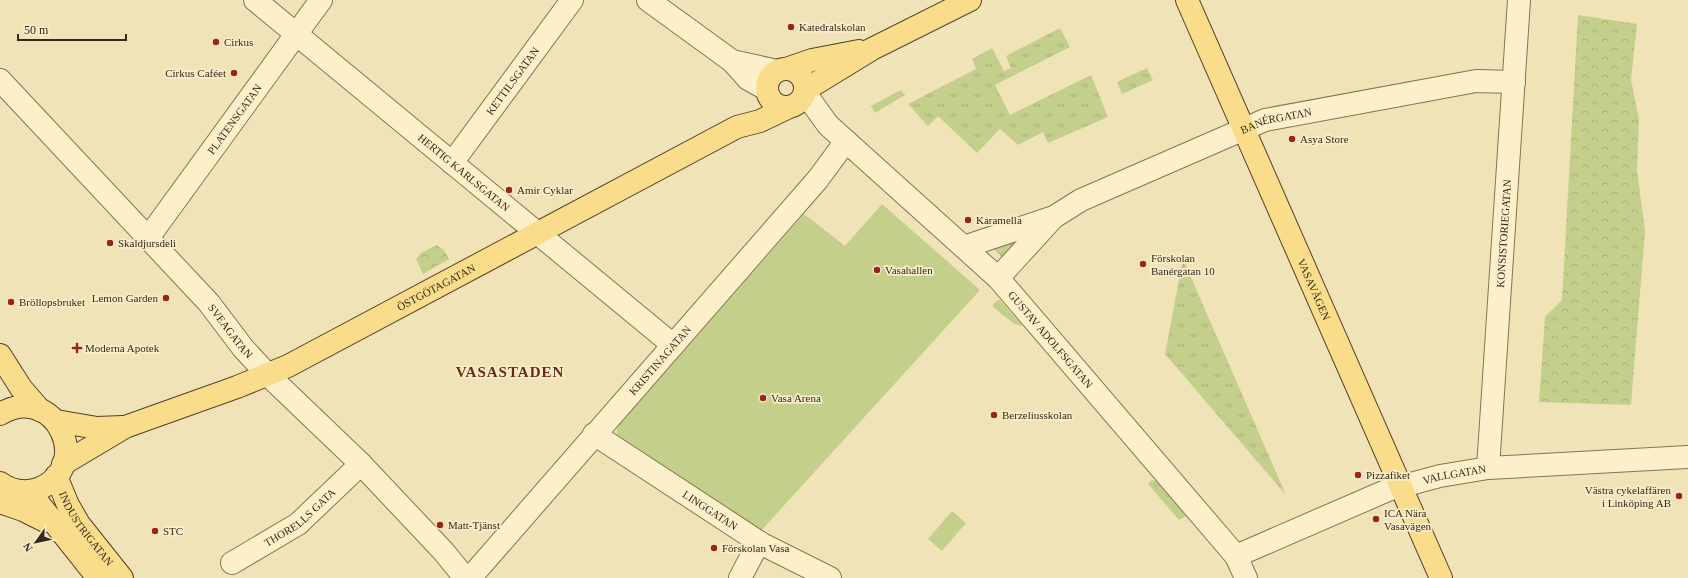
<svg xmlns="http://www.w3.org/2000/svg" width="1688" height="578" font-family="Georgia,serif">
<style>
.grass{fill:url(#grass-tufts)}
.park{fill:url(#park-crowns)}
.pitch{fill:#c4cf8c}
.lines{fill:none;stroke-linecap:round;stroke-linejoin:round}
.minor-casing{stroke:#887252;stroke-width:24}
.major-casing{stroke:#553f28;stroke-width:24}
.minor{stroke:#fcf0cb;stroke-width:22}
.major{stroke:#f9dd8b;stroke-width:22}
.poi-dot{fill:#9b231e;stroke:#f8edc8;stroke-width:1.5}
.labels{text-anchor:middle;stroke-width:3.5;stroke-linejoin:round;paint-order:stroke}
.poi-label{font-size:11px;fill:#352819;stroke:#f8edc8;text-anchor:start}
.street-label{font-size:11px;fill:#352819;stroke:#f8edc8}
.district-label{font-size:15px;font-weight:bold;letter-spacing:1px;fill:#652a15;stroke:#f8edc8}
</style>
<defs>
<pattern id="grass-tufts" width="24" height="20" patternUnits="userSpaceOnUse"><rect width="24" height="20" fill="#c4cf8c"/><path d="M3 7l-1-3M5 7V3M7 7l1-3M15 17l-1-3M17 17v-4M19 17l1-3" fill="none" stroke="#a9b278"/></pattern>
<pattern id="park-crowns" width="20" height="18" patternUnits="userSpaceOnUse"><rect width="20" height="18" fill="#c4cf8c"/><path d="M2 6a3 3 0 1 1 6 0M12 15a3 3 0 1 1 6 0" fill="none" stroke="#a9b278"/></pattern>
</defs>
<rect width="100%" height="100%" fill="#f1e3b8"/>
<path class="grass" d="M1060 28 1070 47 995 85 1010 115 1091 75 1108 117 1048 143 1043 132 1018 145 1000 129 977 153 938 116 928 126 908 104 976 69 972 59 992 48 1004 71 1011 68 1006 56Z
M1147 68 1153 80 1122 94 1117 82Z
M901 90 905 95 875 113 871 106Z
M1042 224 1004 260 992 247Z
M1183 259 1286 495 1165 354Z
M998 300H1000L1022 325 1021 326 1013 323 993 307V304Z
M1152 480 1156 481 1186 516 1179 520 1148 484Z"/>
<path class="park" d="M1578 15 1637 24 1631 80 1639 119 1637 170 1645 231 1631 405 1539 402 1545 317 1562 300Z
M437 245 444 250 449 259 423 274 416 259 421 253Z"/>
<path class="pitch" d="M882 204 980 290 759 533 617 439V427L804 214 845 246Z
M952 511 966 523 942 551 928 539Z"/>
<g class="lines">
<defs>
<g id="minor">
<path id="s1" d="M255 0 673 345"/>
<path d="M648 0 732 61 748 79 766 89"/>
<path d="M732 61 777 71"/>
<path id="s2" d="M0 80 209 303 243 348 267 374 361 464 444 552 465 578"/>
<path id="s3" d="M805 93 828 125 998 278 1236 556 1246 578"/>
<path id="s4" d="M452 163 572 0"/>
<path id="s5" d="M148 238 321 0"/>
<path id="s6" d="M964 247 1054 217 1081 200 1265 120 1476 81 1514 82"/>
<path d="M998 278 1052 219"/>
<path id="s7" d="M594 434 762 544 830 578"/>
<path id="s8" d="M1488 468 1519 0"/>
<path id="s9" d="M1236 556 1388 490 1440 476 1488 468 1688 457"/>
<path id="s10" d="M232 563 298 524 361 464"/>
<path id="s11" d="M470 578 818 179 846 141"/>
<path d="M740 578 759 542"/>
</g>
<g id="major">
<path id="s12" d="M1187 0 1441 578"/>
<circle cx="786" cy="88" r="19"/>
<path d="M786 69 812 60 859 51"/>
<path d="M805 90 872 49 970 0"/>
<path d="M0 355 21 388 40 410"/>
<path d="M0 414C56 381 95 468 38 489 25 493 11 491 0 483"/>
<path d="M56 421 97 428 122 427"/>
<path id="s13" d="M63 464 125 427 237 387 288 366 737 127 760 121 787 108"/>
<path id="s14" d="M56 476 68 505 79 524 122 578"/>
<path d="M20 491 40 505 98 578"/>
<path d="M0 502 23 510 45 521"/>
</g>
</defs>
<use href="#minor" class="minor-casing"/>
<use href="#major" class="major-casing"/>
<use href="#minor" class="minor"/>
<use href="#major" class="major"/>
</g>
<g class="poi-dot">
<circle cx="791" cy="27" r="4"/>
<circle cx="216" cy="42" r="4"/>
<circle cx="234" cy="73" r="4"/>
<circle cx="1292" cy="139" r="4"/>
<circle cx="509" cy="190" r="4"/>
<circle cx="968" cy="220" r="4"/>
<circle cx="110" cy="243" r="4"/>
<circle cx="1143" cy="264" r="4"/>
<circle cx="877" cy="270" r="4"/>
<circle cx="166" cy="298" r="4"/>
<circle cx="11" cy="302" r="4"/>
<path d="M75 342h4v4h4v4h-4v4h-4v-4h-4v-4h4z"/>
<circle cx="763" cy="398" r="4"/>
<circle cx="994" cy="415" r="4"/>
<circle cx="1358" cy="475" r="4"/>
<circle cx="1679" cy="496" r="4"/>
<circle cx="1376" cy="519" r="4"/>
<circle cx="440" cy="525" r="4"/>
<circle cx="155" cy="531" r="4"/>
<circle cx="714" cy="548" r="4"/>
</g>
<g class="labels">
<g class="poi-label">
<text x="799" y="31">Katedralskolan</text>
<text x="224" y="46">Cirkus</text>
<text x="226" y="77" text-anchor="end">Cirkus Caféet</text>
<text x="1300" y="143">Asya Store</text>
<text x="517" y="194">Amir Cyklar</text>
<text x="976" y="224">Karamella</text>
<text x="118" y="247">Skaldjursdeli</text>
<text x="1151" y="262">Förskolan<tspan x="1151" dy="13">Banérgatan 10</tspan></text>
<text x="885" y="274">Vasahallen</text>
<text x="158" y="302" text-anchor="end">Lemon Garden</text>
<text x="19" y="306">Bröllopsbruket</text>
<text x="85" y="352">Moderna Apotek</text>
<text x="771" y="402">Vasa Arena</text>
<text x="1002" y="419">Berzeliusskolan</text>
<text x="1366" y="479">Pizzafiket</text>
<text x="1671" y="494" text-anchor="end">Västra cykelaffären<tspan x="1671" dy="13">i Linköping AB</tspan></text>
<text x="1384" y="517">ICA Nära<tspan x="1384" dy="13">Vasavägen</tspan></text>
<text x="448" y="529">Matt-Tjänst</text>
<text x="163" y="535">STC</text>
<text x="722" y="552">Förskolan Vasa</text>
</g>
<g class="street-label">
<text dy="4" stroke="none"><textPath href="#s4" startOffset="102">KETTILSGATAN</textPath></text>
<text dy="4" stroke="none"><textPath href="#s5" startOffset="147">PLATENSGATAN</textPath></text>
<text dy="4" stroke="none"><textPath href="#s6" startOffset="338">BANÉRGATAN</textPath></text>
<text dy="4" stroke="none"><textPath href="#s1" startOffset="271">HERTIG KARLSGATAN</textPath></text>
<text dy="4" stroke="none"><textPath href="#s8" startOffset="235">KONSISTORIEGATAN</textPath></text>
<text dy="4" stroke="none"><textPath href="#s13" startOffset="414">ÖSTGÖTAGATAN</textPath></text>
<text dy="4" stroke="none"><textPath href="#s12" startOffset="316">VASAVÄGEN</textPath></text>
<text dy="4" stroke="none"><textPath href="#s2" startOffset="341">SVEAGATAN</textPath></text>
<text dy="4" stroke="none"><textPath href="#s3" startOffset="349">GUSTAV ADOLFSGATAN</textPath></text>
<text dy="4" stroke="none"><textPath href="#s11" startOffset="289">KRISTINAGATAN</textPath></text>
<text dy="4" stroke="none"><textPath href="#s9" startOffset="234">VALLGATAN</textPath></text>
<text dy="4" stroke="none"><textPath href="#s7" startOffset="139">LINGGATAN</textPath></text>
<text dy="4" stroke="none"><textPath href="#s10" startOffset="82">THORELLS GATA</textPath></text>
<text dy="4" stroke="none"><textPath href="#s14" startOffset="61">INDUSTRIGATAN</textPath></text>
</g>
<g class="district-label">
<text x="510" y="377">VASASTADEN</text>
</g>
</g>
<g transform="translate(36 542) rotate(237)" stroke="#f8edc8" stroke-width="3" paint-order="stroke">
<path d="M0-3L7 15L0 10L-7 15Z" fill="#352819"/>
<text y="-6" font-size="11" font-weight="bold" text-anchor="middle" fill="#352819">N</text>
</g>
<path d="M18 34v6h108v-6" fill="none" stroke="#352819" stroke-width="2"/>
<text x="24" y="34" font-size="12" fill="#352819" stroke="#f8edc8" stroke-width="3" paint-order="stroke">50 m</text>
</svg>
